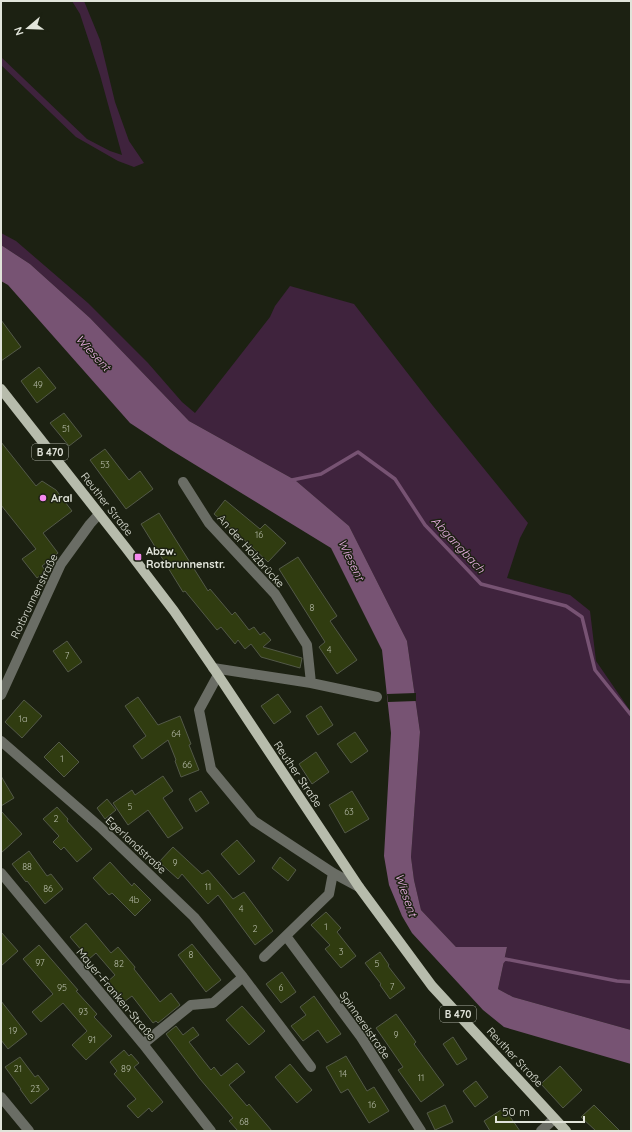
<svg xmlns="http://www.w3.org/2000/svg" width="632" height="1132" font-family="Quicksand,sans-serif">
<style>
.green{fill:#3f233d}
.water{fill:#775373}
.pier{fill:#1c2112}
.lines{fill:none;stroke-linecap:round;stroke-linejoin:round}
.stream{stroke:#775373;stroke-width:3.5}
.building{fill:#303c10;stroke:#535948}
.minor{stroke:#6a6d65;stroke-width:10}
.major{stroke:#b7bcac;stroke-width:10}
.poi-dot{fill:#f589ee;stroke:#1c2112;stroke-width:1.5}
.labels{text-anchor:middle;stroke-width:3;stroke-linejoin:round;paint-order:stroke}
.number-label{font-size:9px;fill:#b5baa8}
.shield{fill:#1c2112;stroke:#a6aa9e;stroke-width:1}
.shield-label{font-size:10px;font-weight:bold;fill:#e1e4da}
.poi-label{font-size:11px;font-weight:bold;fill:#e1e4da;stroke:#1c2112;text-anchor:start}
.street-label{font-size:11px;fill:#e1e4da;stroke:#1c2112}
.water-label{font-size:12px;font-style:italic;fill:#ebb0e5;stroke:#1c2112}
</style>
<rect width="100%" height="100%" fill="#1c2112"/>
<path class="green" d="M72 1H84L100 40 115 102 129 141 144 163 134 167 118 161 76 137 1 65V57L87 139 110 151 122 155 100 75 80 14Z
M1 233 16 241 88 303 148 363 182 402 195 413 270 317 275 306 290 286 354 304 433 406 528 523 520 538 507 578 570 595 590 611 596 661 631 712V1030L513 997 498 989 507 947H456L421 910 414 880 411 857 420 732 407 641 349 526 295 480 189 421 90 318 30 264 1 245Z"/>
<path class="water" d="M1 245 30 264 90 318 189 421 295 480 349 526 407 641 420 732 411 857 414 880 421 910 456 947H507L498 989 513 997 631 1030V1064L504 1027 483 1010 412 933 402 916 389 885 384 856 391 733 382 650 331 548 171 450 130 423 8 285 1 281Z"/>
<path class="pier" d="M416 693V701L388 702 387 694Z"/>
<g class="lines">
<path class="stream" d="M292 480 321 474 358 452 395 479 425 525 481 584 566 606 582 617 595 670 631 715
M502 962 505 959 617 981 631 982"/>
</g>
<path class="building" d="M1 320 21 347 1 361Z
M39 367 56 388 37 403 21 381Z
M64 413 82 436 69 446 50 423Z
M1 442 36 486 42 481 56 490 72 511 43 533 58 553 42 566 46 571 37 578 22 559 36 549 1 505Z
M105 449 129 480 140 471 153 489 126 509 90 460Z
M225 500 260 529 265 524 286 543 268 562 241 537 214 514Z
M159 513 208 591 210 589 232 615 235 612 249 630 254 627 260 635 264 632 271 640 263 647 302 658 300 668 261 657 251 644 245 649 238 640 235 644 221 627 217 630 185 591 183 592 141 524Z
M298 557 337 616 330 621 357 660 337 674 319 647 325 642 279 569Z
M67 641 82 662 68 672 53 651Z
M278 694 291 712 274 724 261 706Z
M138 697 158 725 180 716 191 744 189 745 199 770 181 777 175 761 176 760 168 740 142 759 133 746 146 736 125 706Z
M24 700 42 716 22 738 5 722Z
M321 706 333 725 318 735 306 716Z
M355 732 368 751 351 763 337 744Z
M59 742 79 762 64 777 44 757Z
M316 752 329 772 312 784 299 764Z
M1 776 14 798 1 806Z
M163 776 173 791 163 798 183 828 168 838 148 810 128 825 113 803 132 790 135 795Z
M201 791 209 803 196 812 189 799Z
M352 791 369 819 345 833 329 805Z
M107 799 116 810 105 819 97 808Z
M57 807 68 819 67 821 92 849 77 862 64 847 61 850 53 842 59 836 43 819Z
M1 811 22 834 1 853Z
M237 840 255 861 239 875 221 854Z
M173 847 202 874 208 870 233 899 244 892 273 931 255 945 218 895 208 904 182 874 178 879 159 862Z
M29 851 47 876 51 874 63 889 45 904 27 881 26 882 12 864Z
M280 857 296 870 288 881 272 868Z
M110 862 132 886 134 883 151 900 135 916 112 893 109 895 93 878Z
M326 912 341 928 337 932 356 956 341 968 325 949 330 945 311 925Z
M86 923 111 953 118 947 135 967 134 969 160 1002 171 993 180 1005 158 1023 156 1021 153 1023 132 996 121 1004 105 984 115 975 96 953 89 959 70 937Z
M1 932 18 951 1 966Z
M192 944 221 980 206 992 178 955Z
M39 945 78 990 76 991 97 1014 94 1017 112 1036 86 1060 72 1045 87 1031 63 1003 41 1022 32 1012 53 994 23 959Z
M380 952 389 965 388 966 405 988 390 999 380 985 381 984 365 963Z
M282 972 296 992 281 1003 266 984Z
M314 996 341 1034 327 1043 318 1030 303 1041 291 1026 306 1015 300 1007Z
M1 1001 27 1034 8 1049 1 1040Z
M242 1006 265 1031 249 1045 226 1020Z
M396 1014 416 1042 414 1044 444 1085 421 1102 398 1070 403 1067 376 1028Z
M176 1026 183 1035 193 1027 199 1035 189 1042 211 1070 214 1067 221 1076 237 1063 245 1072 229 1085 247 1106 249 1104 272 1131H238L229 1121 233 1118 200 1079 166 1034Z
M453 1037 467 1059 457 1065 443 1044Z
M124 1050 129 1056 131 1054 139 1063 134 1067 163 1102 152 1112 149 1108 138 1118 127 1106 136 1099 114 1074 117 1071 110 1062Z
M346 1056 367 1091 374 1087 389 1111 369 1123 348 1089 341 1093 326 1067Z
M20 1057 35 1077 38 1075 49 1089 31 1104 20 1089H21L5 1067Z
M290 1064 312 1090 297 1103 275 1077Z
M560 1066 582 1090 563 1108 541 1084Z
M476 1081 488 1097 475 1107 463 1091Z
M445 1105 453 1122 435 1130 427 1113Z
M594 1105 620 1131H596L581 1117Z
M504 1108 520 1131H490L484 1121Z"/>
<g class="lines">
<path class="minor" d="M183 482 209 523 275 594 307 645 311 683
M213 668 311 683 377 697
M218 675 199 710 211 769 254 821 333 873 359 887
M1 695 61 564 90 524 99 514
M1 741 100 827 194 917 243 977 311 1067
M1 873 143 1044 211 1131
M286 936 361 1037 421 1131
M264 957 329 894 333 873
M143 1044 191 1005 213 1003 243 977
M1 1097 29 1131
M541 1131 554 1119"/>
<path class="major" d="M1 389 126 548 174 611 218 675 359 887 432 986 566 1131"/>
</g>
<g class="poi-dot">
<circle cx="43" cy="498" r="4"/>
<rect x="134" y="553" width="8" height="8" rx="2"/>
</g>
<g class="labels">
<g class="number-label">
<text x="38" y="388">49</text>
<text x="66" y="432">51</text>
<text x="105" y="468">53</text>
<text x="259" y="538">16</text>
<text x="312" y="611">8</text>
<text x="329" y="653">4</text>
<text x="67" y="659">7</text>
<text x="23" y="722">1a</text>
<text x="176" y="737">64</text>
<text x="62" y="762">1</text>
<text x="187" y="768">66</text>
<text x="130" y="810">5</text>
<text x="349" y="815">63</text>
<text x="56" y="822">2</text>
<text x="175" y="866">9</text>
<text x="27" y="870">88</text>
<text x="208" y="890">11</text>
<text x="48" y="892">86</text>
<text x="134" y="903">4b</text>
<text x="241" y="912">4</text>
<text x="326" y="930">1</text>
<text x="255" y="932">2</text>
<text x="341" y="955">3</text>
<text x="191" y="958">8</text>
<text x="40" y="966">97</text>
<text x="119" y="967">82</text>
<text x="377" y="967">5</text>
<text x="392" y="990">7</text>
<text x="62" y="991">95</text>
<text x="281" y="991">6</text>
<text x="83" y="1015">93</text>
<text x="13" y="1034">19</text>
<text x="396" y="1038">9</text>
<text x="92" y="1043">91</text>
<text x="18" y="1072">21</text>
<text x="126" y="1072">89</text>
<text x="343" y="1077">14</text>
<text x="421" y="1081">11</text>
<text x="35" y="1092">23</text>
<text x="372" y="1108">16</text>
<text x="244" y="1125">68</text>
</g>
<g class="shield">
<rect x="32" y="444" width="36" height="16" rx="3"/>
<rect x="440" y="1006" width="36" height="16" rx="3"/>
</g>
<g class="shield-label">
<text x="50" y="456">B 470</text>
<text x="458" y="1018">B 470</text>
</g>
<g class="poi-label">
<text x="51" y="502">Aral</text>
<text x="146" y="555">Abzw.<tspan x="146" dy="13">Rotbrunnenstr.</tspan></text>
</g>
<g class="street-label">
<text transform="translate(107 504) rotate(52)" y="4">Reuther Straße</text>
<text transform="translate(251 551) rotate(48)" y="4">An der Holzbrücke</text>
<text transform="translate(34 596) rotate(-64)" y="4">Rotbrunnenstraße</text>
<text transform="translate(298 774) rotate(56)" y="4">Reuther Straße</text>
<text transform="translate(136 845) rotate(43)" y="4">Egerlandstraße</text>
<text transform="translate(116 994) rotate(50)" y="4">Mayer-Franken-Straße</text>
<text transform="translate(365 1025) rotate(55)" y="4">Spinnereistraße</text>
<text transform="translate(515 1057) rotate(47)" y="4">Reuther Straße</text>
</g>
<g class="water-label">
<text transform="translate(93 353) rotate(47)" y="4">Wiesent</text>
<text transform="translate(458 545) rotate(47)" y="4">Abgangbach</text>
<text transform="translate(351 560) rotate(64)" y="4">Wiesent</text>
<text transform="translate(406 895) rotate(71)" y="4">Wiesent</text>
</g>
</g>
<rect width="632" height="1132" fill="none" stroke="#e1e4da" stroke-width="4"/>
<g transform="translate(28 28) rotate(251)" stroke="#1c2112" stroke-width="3" paint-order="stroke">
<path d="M0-3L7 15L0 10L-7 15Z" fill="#e1e4da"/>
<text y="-6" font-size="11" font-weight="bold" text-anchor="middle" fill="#e1e4da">N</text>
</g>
<path d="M496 1116v6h88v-6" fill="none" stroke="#e1e4da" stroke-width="2"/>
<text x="502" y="1116" font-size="12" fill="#e1e4da" stroke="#1c2112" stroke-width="3" paint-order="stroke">50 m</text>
</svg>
